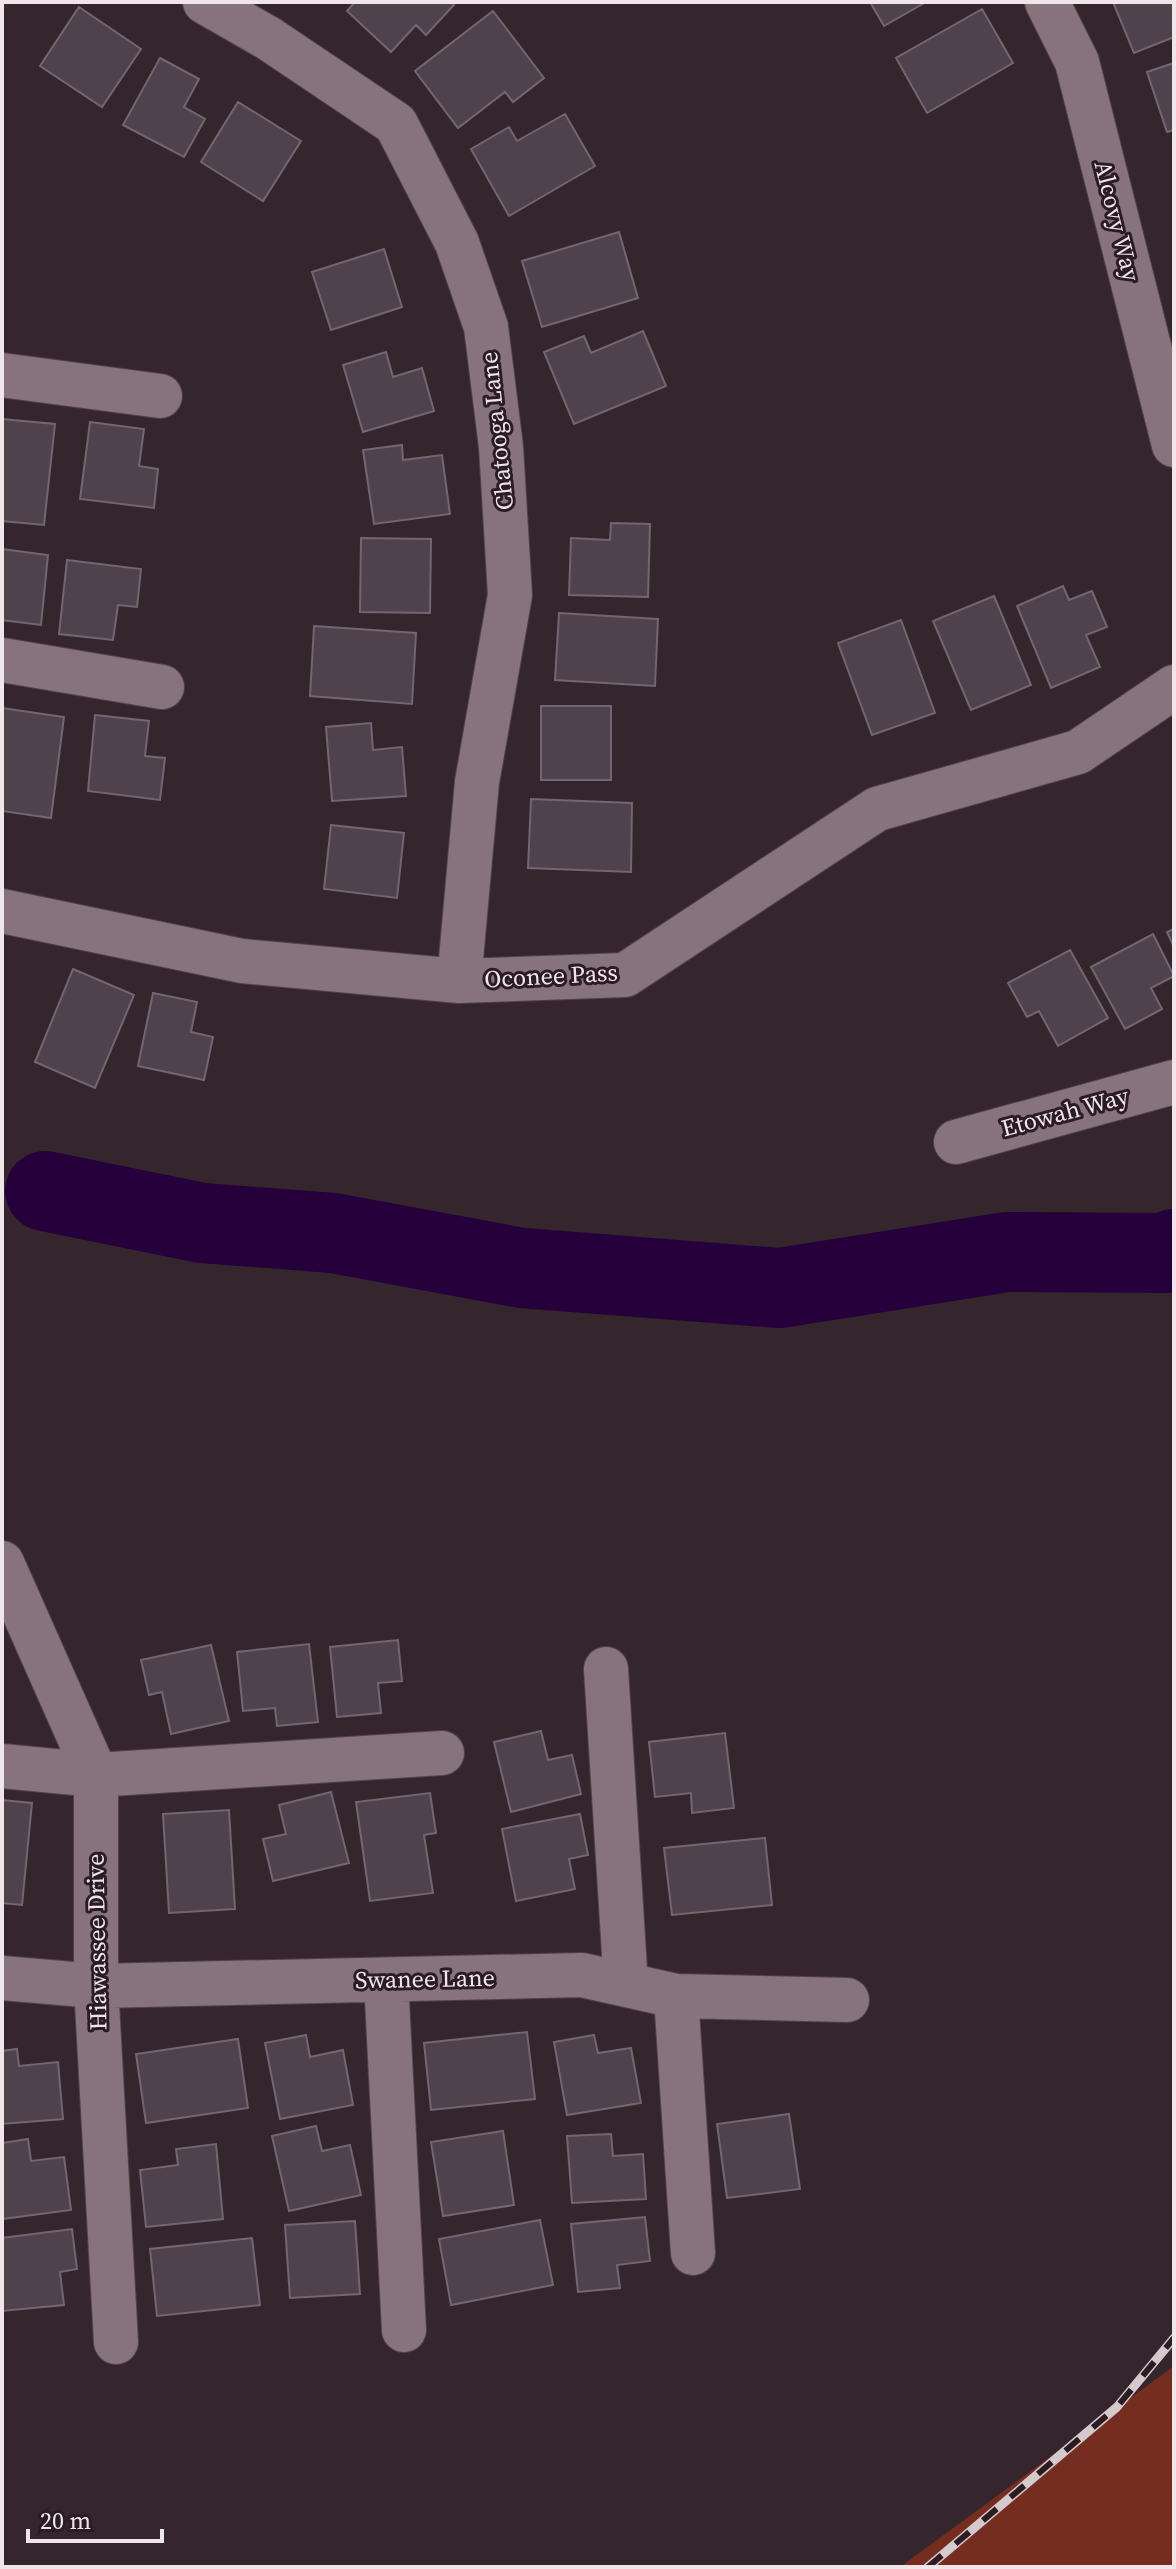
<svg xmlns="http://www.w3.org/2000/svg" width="1176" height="2569" font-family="'Source Serif 4',serif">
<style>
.green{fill:#752d20}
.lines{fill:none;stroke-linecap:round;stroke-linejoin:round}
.river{stroke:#25003b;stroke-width:80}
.building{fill:#4f424d;stroke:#736571;stroke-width:2}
.minor-casing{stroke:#4f4248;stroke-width:46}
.minor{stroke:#86737b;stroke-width:44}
.rail-casing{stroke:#d4c9cd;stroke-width:9}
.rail{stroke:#2b1c23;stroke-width:6;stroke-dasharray:18;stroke-linecap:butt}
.labels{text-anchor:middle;stroke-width:6;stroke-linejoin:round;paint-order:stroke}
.street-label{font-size:24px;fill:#f0e5e9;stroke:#2b1c23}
</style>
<rect width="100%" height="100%" fill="#35262d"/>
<path class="green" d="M1174 2366V2567H900L911 2559Z"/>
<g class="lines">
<path class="river" d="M45 1191 202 1223 333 1233 522 1268 780 1288 1007 1252 1166 1253 1174 1249"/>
</g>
<path class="building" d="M355 2H450L454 5 426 35 416 25 391 52 347 11Z
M870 2H926L884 26Z
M1113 2H1174V37L1134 53Z
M79 7 141 49 102 107 40 66Z
M982 9 1013 63 927 113 896 58Z
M493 11 544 78 513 102 505 92 458 128 415 71Z
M160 58 199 79 184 107 205 119 184 157 123 125Z
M1174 63V130L1167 132 1147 72Z
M238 102 301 141 263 201 201 162Z
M565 114 595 166 509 216 471 149 509 127 517 141Z
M619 232 638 298 542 327 522 261Z
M384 249 402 307 331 330 312 272Z
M643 331 666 386 574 424 544 352 584 336 591 353Z
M386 352 393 377 422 368 434 411 363 432 343 365Z
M2 419 55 424 44 525 2 521Z
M90 422 144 429 139 466 158 469 154 508 80 499Z
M402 445 403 460 442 455 450 514 374 524 363 450Z
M611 523 650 524 648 597 569 595 571 538 610 540Z
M361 538 431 539 430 613 360 612Z
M2 549 48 555 41 625 2 620Z
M67 560 141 569 137 607 118 605 113 640 59 634Z
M1063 586 1069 600 1092 591 1107 627 1086 635 1100 667 1051 688 1017 606Z
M994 596 1031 685 971 710 933 621Z
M559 613 658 619 655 686 555 680Z
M901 620 935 713 872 735 838 643Z
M314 626 416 633 412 704 310 696Z
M541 706H611V780H541Z
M2 708 64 717 51 818 2 811Z
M95 715 149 721 145 756 165 758 160 800 88 791Z
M371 723 373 750 402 747 406 796 332 801 326 727Z
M531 799 632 803 631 872 528 868Z
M331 825 404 833 397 898 324 889Z
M1174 929V947L1167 932Z
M1153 934 1174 976 1151 988 1162 1009 1125 1029 1091 967Z
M1070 950 1108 1018 1058 1046 1039 1011 1027 1017 1008 983Z
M73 969 134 995 95 1088 35 1062Z
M153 993 197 1002 191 1032 213 1037 204 1080 138 1066Z
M398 1640 402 1681 378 1683 381 1713 337 1717 330 1647Z
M309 1644 318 1722 277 1726 275 1708 243 1711 237 1652Z
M211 1645 229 1721 171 1734 162 1692 149 1695 141 1660Z
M541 1731 548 1760 572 1755 581 1794 511 1812 494 1742Z
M725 1733 734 1808 692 1813 691 1793 655 1797 649 1742Z
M331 1792 349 1863 273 1881 263 1839 286 1834 279 1805Z
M430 1793 436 1833 424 1835 433 1893 370 1901 356 1802Z
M2 1800 32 1803 22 1905 2 1903Z
M229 1810 235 1909 169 1913 163 1814Z
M580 1814 588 1855 569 1859 575 1889 516 1901 502 1829Z
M765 1838 772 1905 672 1915 664 1848Z
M527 2032 535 2099 431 2110 424 2043Z
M306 2035 310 2057 343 2050 353 2105 280 2119 265 2043Z
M594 2035 598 2053 631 2048 641 2103 567 2115 554 2042Z
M238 2039 248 2108 146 2123 136 2054Z
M17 2049 19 2066 58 2062 63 2119 2 2124V2051Z
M789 2114 800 2189 727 2198 717 2124Z
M316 2126 322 2151 350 2145 361 2195 289 2211 272 2136Z
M503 2131 514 2205 443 2216 431 2142Z
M611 2134 613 2156 643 2154 646 2199 572 2203 567 2136Z
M28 2139 31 2161 64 2157 71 2210 2 2219V2143Z
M216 2144 223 2219 146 2227 140 2170 178 2165 176 2149Z
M645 2217 650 2261 617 2265 620 2288 578 2292 571 2224Z
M540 2220 553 2285 451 2305 439 2239Z
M355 2221 360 2294 290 2298 285 2225Z
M72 2229 77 2269 60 2272 64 2305 2 2311V2238Z
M252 2238 260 2305 157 2316 150 2249Z"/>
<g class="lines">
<defs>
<path id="minor" d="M205 2 268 38 396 124 457 243 486 327 501 447 510 595 477 782 459 981
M1047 2 1077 62 1174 445
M2 375 160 396
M2 660 162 687
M2 911 242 961 459 981 625 975 877 809 1078 752 1174 687
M956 1142 1174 1082
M2 1563 96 1775V1986L116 2342
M606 1669 626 1985
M2 1766 96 1775 442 1753
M2 1978 96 1986 582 1975 676 1996 847 2000
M386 1980 404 2330
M676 1996 693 2253"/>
</defs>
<use href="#minor" class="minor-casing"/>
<use href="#minor" class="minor"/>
<defs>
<path id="rail" d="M928 2567 1117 2407 1174 2338"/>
</defs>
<use href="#rail" class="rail-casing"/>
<use href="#rail" class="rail"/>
</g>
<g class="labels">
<g class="street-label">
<text transform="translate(1117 221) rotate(76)" y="8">Alcovy Way</text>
<text transform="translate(497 431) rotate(-96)" y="8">Chatooga Lane</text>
<text transform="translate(551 976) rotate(-3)" y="8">Oconee Pass</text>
<text transform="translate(1065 1112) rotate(-15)" y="8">Etowah Way</text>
<text transform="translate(97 1942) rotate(-91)" y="8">Hiawassee Drive</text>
<text transform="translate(425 1979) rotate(-1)" y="8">Swanee Lane</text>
</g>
</g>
<rect width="1176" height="2569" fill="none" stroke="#f0e5e9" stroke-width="8"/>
<path d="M28 2529v12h134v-12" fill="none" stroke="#f0e5e9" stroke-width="4"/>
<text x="40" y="2529" font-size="24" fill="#f0e5e9" stroke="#2b1c23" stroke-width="6" paint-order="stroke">20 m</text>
</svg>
